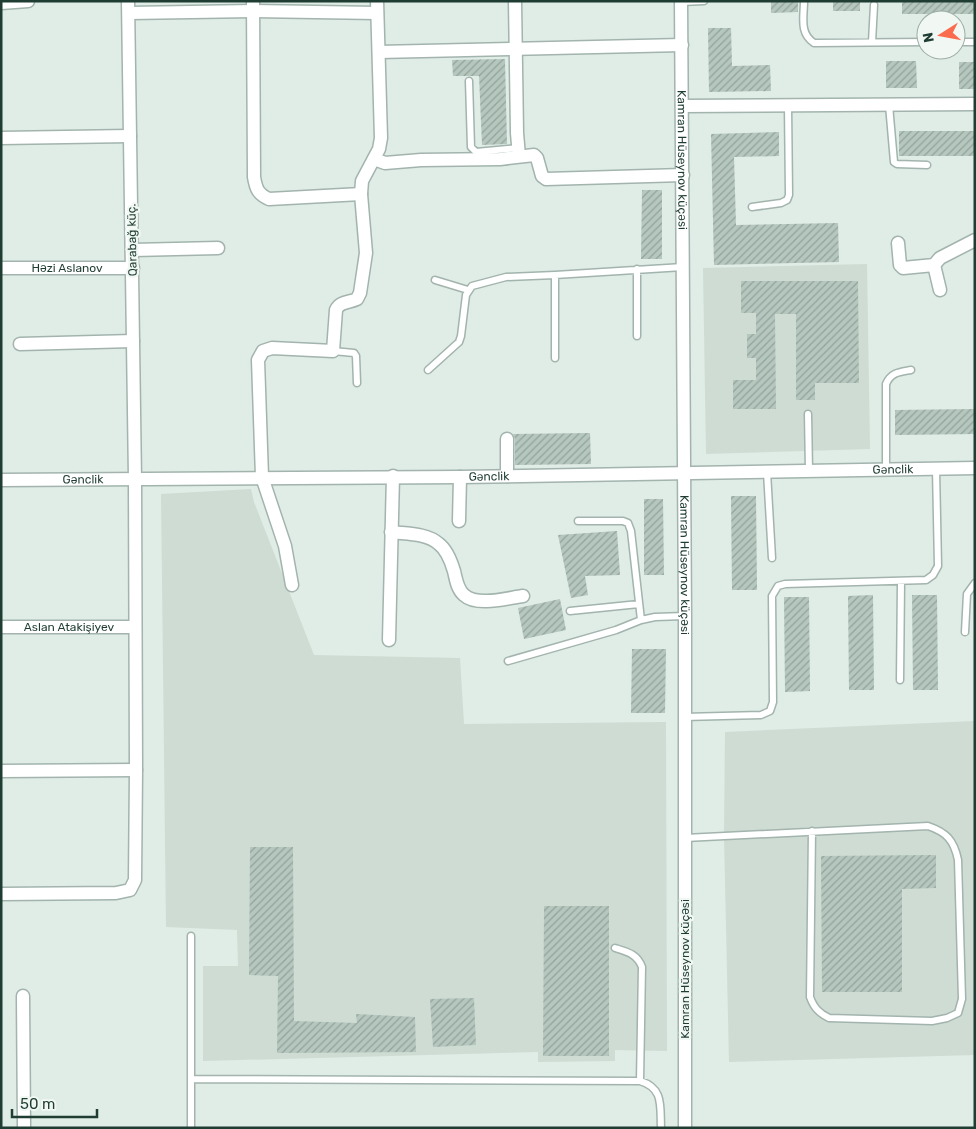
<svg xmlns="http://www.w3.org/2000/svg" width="976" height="1129" font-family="Rubik,sans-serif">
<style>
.built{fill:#cedcd4}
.building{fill:url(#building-hatch)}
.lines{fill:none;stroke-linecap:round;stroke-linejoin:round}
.lane-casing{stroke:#a2b4ad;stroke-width:9}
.street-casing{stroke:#a2b4ad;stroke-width:15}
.lane{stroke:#fff;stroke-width:6}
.street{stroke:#fff;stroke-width:12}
.labels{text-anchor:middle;stroke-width:4.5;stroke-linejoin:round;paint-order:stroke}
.street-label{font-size:12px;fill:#1f3d33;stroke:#f1f8f4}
</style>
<defs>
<pattern id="building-hatch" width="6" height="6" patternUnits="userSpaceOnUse" patternTransform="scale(1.25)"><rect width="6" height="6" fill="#b5c7be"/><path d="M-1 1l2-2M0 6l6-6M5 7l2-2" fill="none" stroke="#93a39b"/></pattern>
</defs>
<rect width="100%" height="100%" fill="#e0ece6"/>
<path class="built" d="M867 264 870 449 706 454 703 268Z
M251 489 254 502 314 655 460 658 464 724 666 722 667 1051 615 1050V1061L538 1062V1052L203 1061V966H238L237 930 166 927 161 494Z
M975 721V1055L729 1062 724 836 725 732Z"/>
<path class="building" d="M771 1H798V12L771 13Z
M833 1H860V11H833Z
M902 1H975V14H902Z
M708 28H731L732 66 770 65 771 91 709 92Z
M505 59 507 144 482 145 479 76H453L452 60Z
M886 61H916L917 88H886Z
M959 62H975V89H959Z
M899 131H975V156H899Z
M779 132V156L734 157 736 225 838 223 839 262 714 265 711 134Z
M642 190H662V259H641Z
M741 281H858L859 383H815V400H796V314H775L776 409H733V380H756V358H747V334H756V313H741Z
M975 409V434L895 435V410Z
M590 433 591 464 515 465V439L513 434Z
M731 496H756L757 590H732Z
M644 499H663L664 575H644Z
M617 531 620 575 585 576 588 595 571 598 558 535Z
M873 595 874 690H849L848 596Z
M912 595H937L938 690H913Z
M784 597H809L810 691 785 692Z
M560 599 566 630 524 639 518 608Z
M632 649H666L665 713H631Z
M250 847H293L294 1021 357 1023 356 1014 415 1017 416 1052 277 1053 278 976 249 975Z
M936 855V888L902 889V992H822L821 856Z
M544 906H609V1056H543Z
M474 998 476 1045 433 1047 430 999Z"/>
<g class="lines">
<defs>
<path id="lane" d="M804 1C804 17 799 33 814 43L926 42
M681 2 704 1
M872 42 874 5
M956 42H975
M469 81 471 147 476 152 518 148
M889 105 894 162 897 164 927 165
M752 207 781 203 787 200 789 195 788 106
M555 275V358
M435 280 468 290
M637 336V269
M333 351 354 353 356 356 357 383
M428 370 459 342 461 336 466 295 472 286 506 277 555 275 683 267
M808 414 809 471
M886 469V384C891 372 900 372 911 370
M767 472 772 558
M578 521H623L628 523 631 531 641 620 655 617 685 616
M570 611 639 604
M965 632 967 594 975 583
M508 661 616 630 641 620
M900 680 901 582
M684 717 761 715 770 711 773 702 772 596 778 586 785 584 926 580 933 575 938 566 936 469
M685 838 928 826C946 832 954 840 958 860L962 999 958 1013 947 1018 932 1021 829 1018C819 1013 814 1008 810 997L812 831
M615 948C628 952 637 954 642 967L640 1081
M191 1079 640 1081C664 1088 660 1106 661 1128
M191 1128V936"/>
<g id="street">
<path d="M253 1 254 177C256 189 258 194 269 199L361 194"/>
<path d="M515 1 517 133 519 156"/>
<path id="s1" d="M681 1 685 616V1128"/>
<path d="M1 3 28 1"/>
<path d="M129 13 253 11 377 13"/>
<path d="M379 52 682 45"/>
<path d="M682 106 975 104"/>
<path d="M1 138 130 136"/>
<path d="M374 159 385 163 421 160 500 159 534 155 537 158 542 176 546 179 683 175"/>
<path d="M898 243 900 265 903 268 934 265 940 258 975 240"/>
<path d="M133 250 218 248"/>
<path d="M934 265 940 290"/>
<path id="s2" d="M1 268H133"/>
<path d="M20 344 133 341"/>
<path d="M507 439V476"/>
<path id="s3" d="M1 480 460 477 975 468"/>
<path d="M459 521 460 477"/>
<path d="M391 532C406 534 427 533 439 544 447 550 451 561 454 571 456 579 457 589 464 595 477 607 508 598 523 596"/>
<path d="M292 585 285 546 262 477 258 360 263 351 272 348 333 351 336 310C340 301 349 303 357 299L360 293 366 253 361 194 362 181 379 149 381 138 377 1"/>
<path id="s4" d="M1 627H135"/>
<path d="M389 640 393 476"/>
<path d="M1 771 136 770"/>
<path d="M1 894 116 893 130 890 135 880 136 770 135 479 128 1"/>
<path d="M23 996 24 1128"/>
</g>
</defs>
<use href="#lane" class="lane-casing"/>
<use href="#street" class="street-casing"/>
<use href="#lane" class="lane"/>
<use href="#street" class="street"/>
</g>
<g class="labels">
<g class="street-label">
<text dy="4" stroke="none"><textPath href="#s1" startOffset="159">Kamran Hüseynov küçəsi</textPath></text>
<text transform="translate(132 240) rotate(-91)" y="4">Qarabağ küç.</text>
<text dy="4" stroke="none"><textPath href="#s2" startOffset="66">Həzi Aslanov</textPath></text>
<text dy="4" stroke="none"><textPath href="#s3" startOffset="892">Gənclik</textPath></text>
<text dy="4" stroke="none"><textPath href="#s3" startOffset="488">Gənclik</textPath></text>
<text dy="4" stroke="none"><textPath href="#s3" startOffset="82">Gənclik</textPath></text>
<text dy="4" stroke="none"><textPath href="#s1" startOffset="564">Kamran Hüseynov küçəsi</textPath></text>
<text dy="4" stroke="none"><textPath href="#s4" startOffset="68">Aslan Atakişiyev</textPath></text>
<text transform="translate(685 969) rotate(-90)" y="4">Kamran Hüseynov küçəsi</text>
</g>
</g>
<rect width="976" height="1129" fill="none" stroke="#1f3d33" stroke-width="5"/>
<g transform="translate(941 35) rotate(259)"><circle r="24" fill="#f1f8f4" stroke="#9dada7"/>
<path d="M0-4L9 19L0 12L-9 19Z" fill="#fb6c4f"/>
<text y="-8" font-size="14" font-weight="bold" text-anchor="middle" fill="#1f3d33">N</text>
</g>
<path d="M12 1109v8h85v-8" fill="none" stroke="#1f3d33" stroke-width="2.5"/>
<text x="20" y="1109" font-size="15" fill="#1f3d33" stroke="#f1f8f4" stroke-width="4" paint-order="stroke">50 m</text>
</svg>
